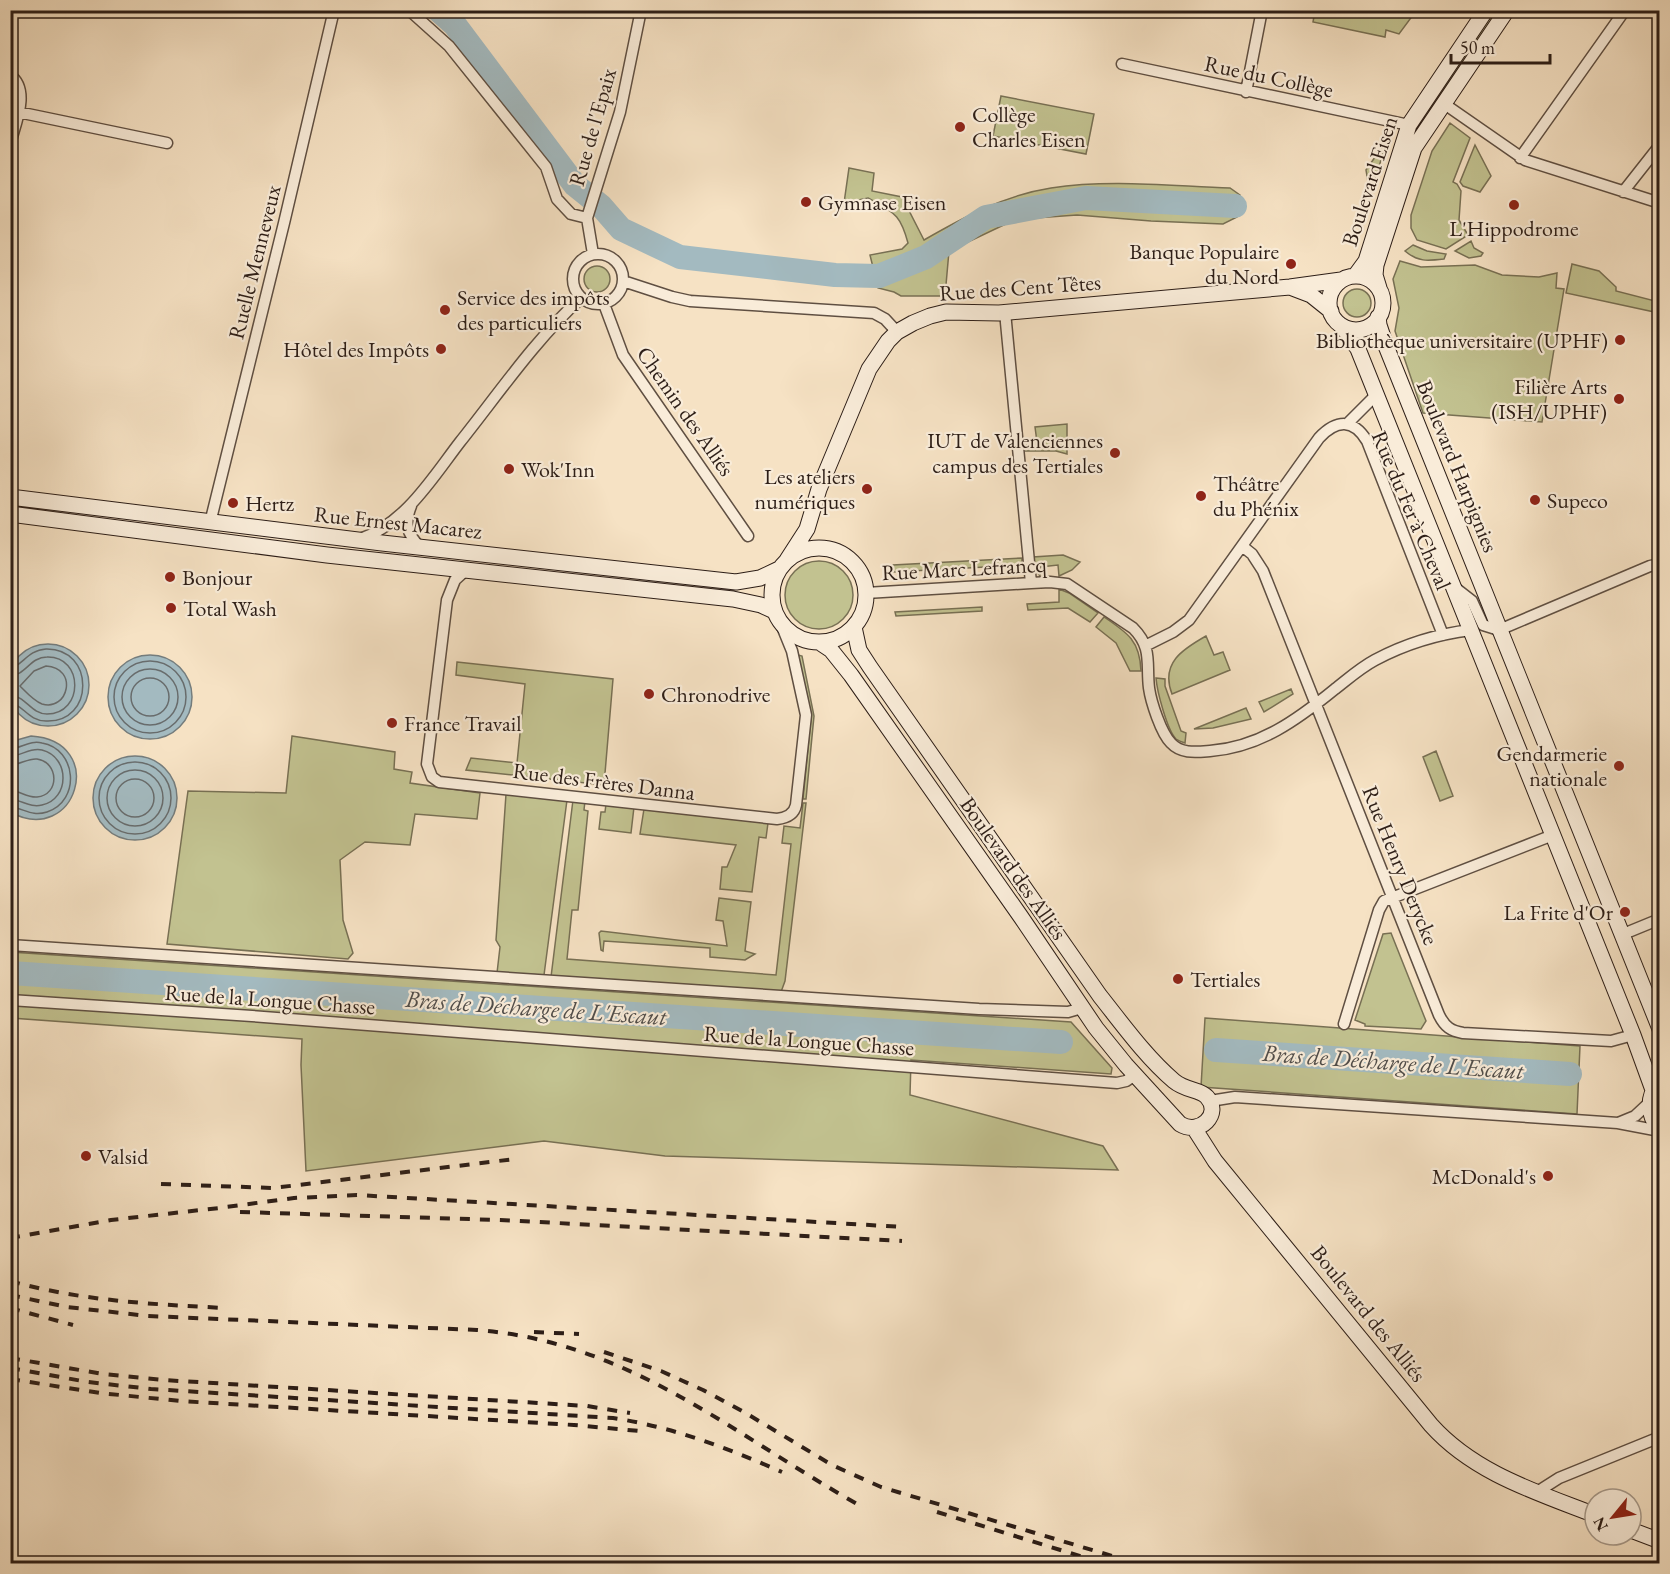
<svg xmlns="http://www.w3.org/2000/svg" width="1670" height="1574" font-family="'EB Garamond',serif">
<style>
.green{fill:#c2c290;stroke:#787054;stroke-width:1.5}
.water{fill:#a3bac0;stroke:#747c7c;stroke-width:1.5}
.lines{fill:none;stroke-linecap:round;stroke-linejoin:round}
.shore{stroke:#686c6c;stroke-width:1.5}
.river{stroke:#a3bac0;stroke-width:24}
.minor-casing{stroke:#5f4f42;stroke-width:13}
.secondary-casing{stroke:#2d1e17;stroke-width:17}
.minor{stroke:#f9ecd9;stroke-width:10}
.secondary{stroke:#f9ecd9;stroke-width:15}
.rail{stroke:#2d1e17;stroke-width:4;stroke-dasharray:10 10;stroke-linecap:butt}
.poi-dot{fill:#8f2418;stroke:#f9ecd9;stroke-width:2}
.labels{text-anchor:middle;stroke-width:4.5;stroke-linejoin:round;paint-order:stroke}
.street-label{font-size:22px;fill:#2d1e17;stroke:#f9ecd9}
.poi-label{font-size:22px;fill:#2d1e17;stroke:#f9ecd9;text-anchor:start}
.water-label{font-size:24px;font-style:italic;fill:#504d4a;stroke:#f9ecd9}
</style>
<rect width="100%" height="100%" fill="#f6e2c4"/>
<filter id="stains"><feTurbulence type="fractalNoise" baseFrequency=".00333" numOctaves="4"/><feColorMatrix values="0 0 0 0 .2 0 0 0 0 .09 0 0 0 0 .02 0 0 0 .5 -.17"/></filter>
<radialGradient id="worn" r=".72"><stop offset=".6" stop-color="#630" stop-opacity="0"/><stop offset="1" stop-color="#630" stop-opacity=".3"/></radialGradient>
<path class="green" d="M1315 11V10L1416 11 1399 34 1386 30 1385 37 1313 22Z
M1494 11H1498L1429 111 1426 109Z
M1001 96 1094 114 1086 154 993 136Z
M1450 123 1470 138 1453 182 1457 184 1461 191 1459 220 1468 235 1446 249 1417 240 1411 228V215L1432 151Z
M1387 140 1372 190 1369 188 1366 170Z
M1475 145 1491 176 1480 192 1463 186 1460 182Z
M849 168 874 173 872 191 902 197 924 240C964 217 1005 195 1051 188 1109 179 1171 186 1230 188L1240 195 1237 217 1223 224 1151 221 1077 215 1035 218 1012 221 949 251 945 296H901L894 292 878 288 870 255 902 249 908 243C900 213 894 213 868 198L844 203Z
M1471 241 1474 248 1483 253 1481 256 1469 258 1455 251Z
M1413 245 1427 251 1446 254 1444 259C1427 261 1418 262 1405 251Z
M1400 261 1421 267 1475 265 1502 275 1539 277 1557 273 1556 288 1564 289 1542 422 1423 413 1395 331 1399 308 1393 279Z
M1572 264 1599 271 1616 287V291L1659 302V313L1566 293Z
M584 279a13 13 0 1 1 26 0a13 13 0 1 1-26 0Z
M1343 303a14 14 0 1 1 28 0a14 14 0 1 1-28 0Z
M1067 424V454L1056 451H1024L1022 444 1037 442 1035 427Z
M1063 555 1080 562 1072 570 1059 576 1058 565 1040 567V576L1034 568 1033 557Z
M1022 558V565L893 572V565Z
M785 595a34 34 0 1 1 68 0a34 34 0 1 1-68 0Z
M1059 589 1069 593 1098 613 1090 622 1068 608 1028 610 1027 604 1059 602Z
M982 607V611L896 616 895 612Z
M1104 617C1128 633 1140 641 1141 671H1130L1116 643 1096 627Z
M1206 636 1214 655 1223 652 1230 670 1172 694C1160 663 1183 649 1206 636Z
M798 655 802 656 814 716 806 799H803L811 717Z
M457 662 613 679 604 785 466 770 471 758 517 763 525 684 456 675Z
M1156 678 1165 679V686L1181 731 1186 733 1185 743C1182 742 1179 741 1176 739 1167 730 1157 691 1156 678Z
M1291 689 1293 694 1264 712 1259 702Z
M1246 708 1251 719 1213 728 1194 729Z
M292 736 395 752 394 769 412 772 410 783 480 793 477 819 415 814 410 845 365 842 340 860 343 920 353 953 348 959 167 944 188 791 286 793Z
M1436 751 1453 796 1440 801 1423 757Z
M506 794 567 800 544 975 497 973 500 947 496 940Z
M573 800 585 801 584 810 588 811 578 910H572L567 959 776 975 791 844 782 843 784 826 800 828 803 803H806L785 981 781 992 551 977Z
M606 804 634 807 631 833 599 829 601 812H605Z
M644 809 768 823 766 838 759 837 752 892 720 889 722 867H727L736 845 640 834Z
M719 898 751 902 745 951 755 954 745 960 710 957V948L604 941 603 951 601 950 599 933 601 931 727 946 723 921 716 920Z
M1391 933 1426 1021 1421 1029 1365 1026V1024L1355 1020 1383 934Z
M10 952 1071 1022 1112 1068 1111 1074 911 1060 910 1095 1103 1146 1118 1170 665 1156 544 1141 306 1171 301 1065 302 1039 11 1018Z
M1205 1018 1580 1046 1577 1114 1201 1087Z"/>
<path class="water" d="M7 685a41 41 0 1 1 82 0a41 41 0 1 1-82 0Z
M108 697a42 42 0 1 1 84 0a42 42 0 1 1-84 0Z
M31 736C109 741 76 848 10 812L11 745 17 740Z
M93 798a42 42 0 1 1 84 0a42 42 0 1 1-84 0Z"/>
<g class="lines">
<path class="shore" d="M114 697a36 36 0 1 1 72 0a36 36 0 1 1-72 0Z
M46 666C79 668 68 712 42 704 34 701 25 691 20 686L34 671Z
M10 668C22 667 27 650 46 649 95 648 95 723 46 721 28 721 23 704 10 703
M122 697a28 28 0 1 1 56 0a28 28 0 1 1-56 0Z
M10 676C26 675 30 657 47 657 84 656 84 714 47 714 31 714 26 696 10 695
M131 697a19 19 0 1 1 38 0a19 19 0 1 1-38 0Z
M10 749C22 748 30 740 42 743 77 749 81 801 47 812 31 817 24 808 10 807
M10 756C22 756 30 747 42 750 70 757 70 799 42 805 30 808 22 800 10 799
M99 798a36 36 0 1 1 72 0a36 36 0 1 1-72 0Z
M10 765C20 765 28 758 37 759 59 762 60 795 37 797 28 798 20 791 10 790
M107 798a28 28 0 1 1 56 0a28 28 0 1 1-56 0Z
M116 798a19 19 0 1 1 38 0a19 19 0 1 1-38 0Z"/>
<path class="river" d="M438 10 455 25 575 185 601 206 621 229 680 257 835 275 879 276 926 257 986 217 1086 198 1235 206
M10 973 1061 1042
M1216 1050 1570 1074"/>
<defs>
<path id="minor" d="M409 10 449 46 546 167 557 199 571 214 587 218
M1122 64 1409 125
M10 75C31 90 15 124 10 144
M1246 92 1262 10
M1443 103 1525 160 1660 203
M18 112 167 143
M1520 158 1625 10
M1623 192 1660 145
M573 279a25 25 0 1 1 50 0a25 25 0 1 1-50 0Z
M593 254 587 218 620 112 641 10
M623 281 672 297 690 301 874 313 885 319 897 332
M604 304 623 355 748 536
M1005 312 1031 583
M1347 424 1377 394
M411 506C404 523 407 534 420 547
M210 523 284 223 334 10
M360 539C405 524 433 477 460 442 499 393 535 340 581 298
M1242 546 1252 554 1263 571 1439 1015C1445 1027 1451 1031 1463 1033L1611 1041 1633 1035
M466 570 455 580 447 600 427 764 432 777 439 782 777 819C786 818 794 815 796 805L806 715 792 651 781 624
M1454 587 1472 601 1483 625 1499 630 1650 566 1660 564
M866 593 1031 583 1050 582 1067 584 1133 628C1153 648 1146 664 1149 688 1151 702 1161 733 1171 743 1181 754 1196 752 1210 751 1260 747 1297 720 1335 689 1348 679 1360 668 1375 660 1405 644 1438 634 1471 630
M1145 646 1173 632 1189 620 1319 438C1336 420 1353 418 1367 441L1443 635
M1621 935 1660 919
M10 945 979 1009 1068 1012 1082 1008
M10 1000 252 1016 1117 1083 1126 1081 1135 1075
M1344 1024 1379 910 1384 901 1553 835
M1210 1101 1235 1097 1618 1123 1660 1131
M1618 1123 1635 1116 1650 1102
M1537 1492 1559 1478 1660 1437"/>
<path id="secondary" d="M1355 276 1366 261 1409 125 1486 10
M1329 303a27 27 0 1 1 54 0a27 27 0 1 1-54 0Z
M1290 287 1311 295 1331 311
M1379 288 1375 275 1376 265 1414 148 1507 10
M1378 317 1379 325 1386 346 1660 1029
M1342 326 1358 349 1633 1035 1653 1090
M10 497 382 543 736 582 760 578 779 569
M10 514 327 555 733 599 761 605 774 611
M772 595a47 47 0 1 1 94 0a47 47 0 1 1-94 0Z
M787 560 807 529 819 489 869 369 888 341 897 332 913 323 930 316 946 312 999 313 1290 287 1341 280
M819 642 831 650 851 675 1021 917 1096 1028 1126 1065 1180 1124C1200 1136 1222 1114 1207 1097 1200 1089 1186 1091 1174 1081 1146 1057 1123 1025 1100 996L870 667 859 650 854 627
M1658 1083C1647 1098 1647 1115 1660 1130
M1194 1128 1215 1161 1431 1425C1474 1473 1536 1492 1595 1515
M1631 1530 1660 1541"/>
</defs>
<use href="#minor" class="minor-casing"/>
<use href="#secondary" class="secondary-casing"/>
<use href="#minor" class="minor"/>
<use href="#secondary" class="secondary"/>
<path class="rail" d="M161 1184 273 1188 515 1159
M240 1212 500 1220 902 1241
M10 1238 111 1220 219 1208 294 1198 357 1195 903 1227
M10 1281C82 1301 150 1304 224 1308
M10 1295 67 1307 148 1316 477 1330C630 1342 732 1434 859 1505
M10 1308 73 1325
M534 1332 579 1334
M604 1352 661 1371 703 1390 744 1412 832 1465 881 1487 1139 1564
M10 1358 103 1374 164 1380 587 1406 630 1413
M10 1368 88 1382 151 1389 613 1418C673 1427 727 1448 782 1472
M10 1379 100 1393 180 1401 574 1425 639 1431
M937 1512 1106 1564"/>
</g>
<g class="poi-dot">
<circle cx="960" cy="127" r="6"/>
<circle cx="806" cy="202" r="6"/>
<circle cx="1514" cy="205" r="6"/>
<circle cx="1291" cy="264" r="6"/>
<circle cx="445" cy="310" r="6"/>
<circle cx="1620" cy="340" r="6"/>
<circle cx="441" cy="349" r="6"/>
<circle cx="1619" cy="399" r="6"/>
<circle cx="1115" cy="453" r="6"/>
<circle cx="509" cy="469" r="6"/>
<circle cx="867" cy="489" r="6"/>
<circle cx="1201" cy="496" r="6"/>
<circle cx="1535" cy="500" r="6"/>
<circle cx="233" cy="503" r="6"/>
<circle cx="170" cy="577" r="6"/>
<circle cx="171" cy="608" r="6"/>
<circle cx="649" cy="694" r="6"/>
<circle cx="392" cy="723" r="6"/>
<circle cx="1619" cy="766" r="6"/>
<circle cx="1625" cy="912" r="6"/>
<circle cx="1178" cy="979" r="6"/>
<circle cx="86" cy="1156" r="6"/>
<circle cx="1548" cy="1176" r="6"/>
</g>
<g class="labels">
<g class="street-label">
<text transform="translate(1269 76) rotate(12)" y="8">Rue du Collège</text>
<text transform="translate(592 127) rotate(-74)" y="8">Rue de l'Epaix</text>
<text transform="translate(1369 181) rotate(-72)" y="8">Boulevard Eisen</text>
<text transform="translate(254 262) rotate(-76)" y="8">Ruelle Menneveux</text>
<text transform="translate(1020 287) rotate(-4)" y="8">Rue des Cent Têtes</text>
<text transform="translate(686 411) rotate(55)" y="8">Chemin des Alliés</text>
<text transform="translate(1458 466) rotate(68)" y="8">Boulevard Harpignies</text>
<text transform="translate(1412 510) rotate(67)" y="8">Rue du Fer à Cheval</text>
<text transform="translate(398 522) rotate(6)" y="8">Rue Ernest Macarez</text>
<text transform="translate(964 568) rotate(-3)" y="8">Rue Marc Lefrancq</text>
<text transform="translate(604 781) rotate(7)" y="8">Rue des Frères Danna</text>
<text transform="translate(1401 865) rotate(68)" y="8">Rue Henry Derycke</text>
<text transform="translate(1014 868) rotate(55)" y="8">Boulevard des Alliés</text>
<text transform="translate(270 999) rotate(4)" y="8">Rue de la Longue Chasse</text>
<text transform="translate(809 1040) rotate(4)" y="8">Rue de la Longue Chasse</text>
<text transform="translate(1369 1313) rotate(51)" y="8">Boulevard des Alliés</text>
</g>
<g class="poi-label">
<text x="972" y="122">Collège<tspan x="972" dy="25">Charles Eisen</tspan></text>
<text x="818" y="210">Gymnase Eisen</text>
<text x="1514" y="236" text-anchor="middle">L'Hippodrome</text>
<text x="1279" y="259" text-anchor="end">Banque Populaire<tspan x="1279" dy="25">du Nord</tspan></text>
<text x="457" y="305">Service des impôts<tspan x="457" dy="25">des particuliers</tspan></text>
<text x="1608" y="348" text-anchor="end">Bibliothèque universitaire (UPHF)</text>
<text x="429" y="357" text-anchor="end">Hôtel des Impôts</text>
<text x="1607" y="394" text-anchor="end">Filière Arts<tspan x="1607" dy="25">(ISH/UPHF)</tspan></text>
<text x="1103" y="448" text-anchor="end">IUT de Valenciennes<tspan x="1103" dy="25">campus des Tertiales</tspan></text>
<text x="521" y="477">Wok'Inn</text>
<text x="855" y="484" text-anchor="end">Les ateliers<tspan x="855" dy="25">numériques</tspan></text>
<text x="1213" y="491">Théâtre<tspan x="1213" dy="25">du Phénix</tspan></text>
<text x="1547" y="508">Supeco</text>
<text x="245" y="511">Hertz</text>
<text x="182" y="585">Bonjour</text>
<text x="183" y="616">Total Wash</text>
<text x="661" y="702">Chronodrive</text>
<text x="404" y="731">France Travail</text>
<text x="1607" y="761" text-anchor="end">Gendarmerie<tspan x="1607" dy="25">nationale</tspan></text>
<text x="1613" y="920" text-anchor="end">La Frite d'Or</text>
<text x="1190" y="987">Tertiales</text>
<text x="98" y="1164">Valsid</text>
<text x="1536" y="1184" text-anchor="end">McDonald's</text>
</g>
<g class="water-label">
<text transform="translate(536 1008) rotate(4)" y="8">Bras de Décharge de L'Escaut</text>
<text transform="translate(1393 1062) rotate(4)" y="8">Bras de Décharge de L'Escaut</text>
</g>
</g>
<rect width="1670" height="1574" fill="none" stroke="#f6e2c4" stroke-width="36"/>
<rect x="12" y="12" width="1646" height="1550" fill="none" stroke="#2d1e17" stroke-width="3"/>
<rect x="18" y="18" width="1634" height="1538" fill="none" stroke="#2d1e17" stroke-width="1.5"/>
<g transform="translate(1613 1517) rotate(240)"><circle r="28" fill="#f9ecd9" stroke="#a79a8b" stroke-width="1.5"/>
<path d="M0-4.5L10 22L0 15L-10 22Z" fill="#8f2418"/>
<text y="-9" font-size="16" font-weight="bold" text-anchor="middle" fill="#2d1e17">N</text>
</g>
<path d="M1451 54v9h99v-9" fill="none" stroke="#2d1e17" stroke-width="3"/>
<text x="1460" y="54" font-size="18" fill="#2d1e17" stroke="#f9ecd9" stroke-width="4.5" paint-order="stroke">50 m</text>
<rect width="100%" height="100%" filter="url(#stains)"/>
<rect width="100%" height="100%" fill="url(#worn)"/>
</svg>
